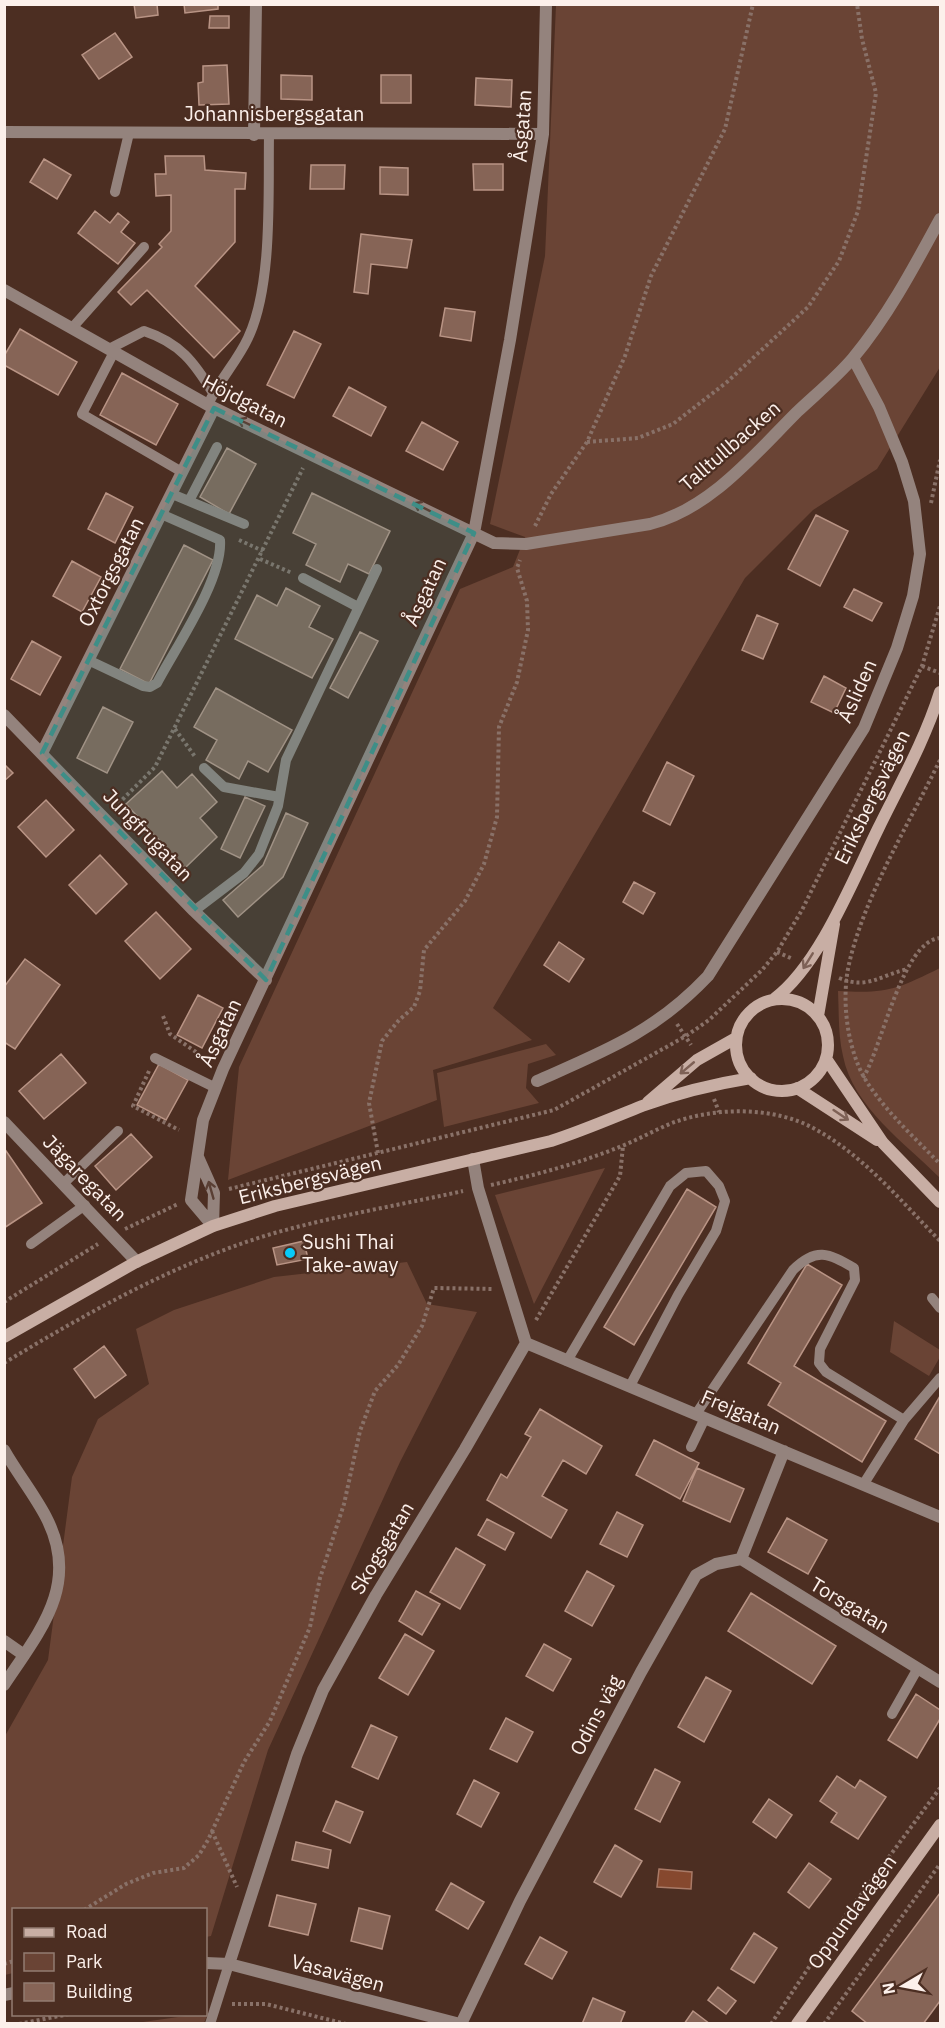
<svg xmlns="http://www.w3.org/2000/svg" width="945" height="2028" font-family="'IBM Plex Sans',sans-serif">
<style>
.green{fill:#6a4435}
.water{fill:#86482e;stroke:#a97a67;stroke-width:1.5}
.building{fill:#866456;stroke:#b99485;stroke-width:1.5}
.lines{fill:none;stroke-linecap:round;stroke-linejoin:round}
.path{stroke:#897168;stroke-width:4;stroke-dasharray:3 3;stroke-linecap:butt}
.service{stroke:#94837d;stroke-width:10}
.minor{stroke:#94837d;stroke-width:12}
.secondary{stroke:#c8aea4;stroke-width:12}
.oneway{stroke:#5a3f34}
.oneway2{stroke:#7e6156}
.marked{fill:#3e8e87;fill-opacity:0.2;stroke:#3e8e87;stroke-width:4.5;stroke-dasharray:12 8;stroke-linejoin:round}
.poi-dot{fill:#07cbf9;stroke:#4c2e22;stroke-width:2}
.labels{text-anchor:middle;stroke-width:4.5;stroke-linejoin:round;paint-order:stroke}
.street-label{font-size:20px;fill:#fcf0eb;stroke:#4c2e22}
.poi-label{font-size:20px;fill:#fcf0eb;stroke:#4c2e22;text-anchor:start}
</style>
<rect width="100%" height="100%" fill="#4c2e22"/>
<path class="green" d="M556 5H940V367L877 469 813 510 745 578 493 1008 532 1040 433 1070 437 1100 228 1180 239 1067 460 589 513 567 525 537 490 524 545 256Z
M940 968V1178C905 1143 853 1107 843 1056 838 1035 839 1012 838 991 888 994 897 989 940 968Z
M546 1044 556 1055 528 1064 526 1088 539 1103 444 1127 437 1073Z
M605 1168 534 1304 495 1195Z
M407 1262 427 1304 477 1312 400 1462 268 1750 211 1936 206 1937V1910H14L13 1973 5 1975V1736L48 1660 72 1477 98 1419 149 1384 136 1329 174 1310 274 1277Z
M894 1321 940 1350V1357L929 1376 890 1352Z
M206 2013H208L204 2023H136Z"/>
<path class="water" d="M659 1869 692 1872 691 1889 657 1887Z"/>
<path class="building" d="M134 4H157L158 15 136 18Z
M184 4H218V9L185 13Z
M210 16H229V28H209Z
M115 33 132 57 99 79 82 55Z
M227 65 229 104 199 105 198 83 203 82V66Z
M281 75 312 76V100L281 99Z
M381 75H411V103H381Z
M476 78 512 80 511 107 475 105Z
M165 156H204L205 170 246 173 245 189H235V242L195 286 240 331 214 358 147 290 131 305 118 292 162 247 159 244 171 231V195L156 196 155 174H166Z
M44 159 71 175 57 199 30 182Z
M473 164H503V190H474Z
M311 165H345L344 189H310Z
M380 167 408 168V195L380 194Z
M95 211 110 223 118 213 129 222 121 232 135 243 118 264 78 233Z
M361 234 412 240 407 268 371 264 368 294 354 292Z
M445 308 475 312 471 341 440 336Z
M20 329 77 362 58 395 4 365V356Z
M294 331 321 344 294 398 267 385Z
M122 373 178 404 156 445 100 415Z
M349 387 386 407 371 436 333 416Z
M422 422 458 442 443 470 406 451Z
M227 448 256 464 229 514 200 497Z
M106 493 133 507 115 543 88 529Z
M312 493 390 531 369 574 348 564 340 582 306 565 316 544 293 533Z
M816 515 848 531 820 586 788 569Z
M184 545 213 560 149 684 120 669Z
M72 561 101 577 82 612 53 596Z
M286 588 320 606 309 627 333 639 312 678 235 639 257 595 277 606Z
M854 589 882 603 872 621 844 607Z
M757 615 778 624 763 659 742 650Z
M360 632 378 641 348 698 330 688Z
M32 641 61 657 40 695 11 679Z
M824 676 846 688 834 713 811 702Z
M216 688 292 730 268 772 248 761 239 779 206 760 217 740 194 727Z
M103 707 133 722 107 773 77 758Z
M667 762 694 776 670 825 643 811Z
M4 764 13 773 4 781Z
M162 771 177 788 192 774 217 802 200 818 217 837 185 868 126 804Z
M245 797 265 806 240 858 221 849Z
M46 800 74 830 46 857 18 827Z
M286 813 308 823 283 877 238 917 223 900 263 865Z
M100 855 127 884 96 914 69 885Z
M634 882 655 893 643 914 623 902Z
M156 912 191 949 160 979 125 941Z
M559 942 584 959 569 982 544 965Z
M25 959 60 985 15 1049 4 1042V987Z
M198 995 223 1008 202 1048 177 1035Z
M61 1054 86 1083 44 1119 19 1091Z
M159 1064 188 1080 166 1120 137 1105Z
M131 1134 152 1157 116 1190 95 1166Z
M4 1148 42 1203 4 1228Z
M687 1189 716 1207 634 1345 604 1327Z
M304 1241 308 1259 277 1265 273 1248Z
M807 1264 842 1285 794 1366 886 1421 862 1462 768 1405 781 1383 748 1363Z
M104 1346 126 1375 95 1398 74 1369Z
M940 1396V1454L915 1439Z
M540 1409 602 1446 586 1474 563 1460 542 1496 567 1510 551 1538 487 1500 501 1474 507 1478 531 1437 525 1434Z
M654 1440 699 1463 680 1499 636 1475Z
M697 1468 744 1489 730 1522 683 1501Z
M617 1512 643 1525 627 1557 600 1544Z
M787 1518 827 1540 808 1574 768 1552Z
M487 1519 514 1533 505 1550 478 1535Z
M456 1548 485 1565 460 1609 430 1592Z
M587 1571 614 1586 592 1626 565 1611Z
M416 1591 440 1604 422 1635 399 1621Z
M751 1593 836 1646 812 1684 728 1631Z
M405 1634 434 1651 408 1695 379 1678Z
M544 1644 571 1659 553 1691 526 1676Z
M706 1677 731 1691 704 1742 678 1727Z
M916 1694 940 1710V1719L917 1758 888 1740Z
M506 1718 533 1732 517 1762 490 1749Z
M371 1725 397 1737 378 1779 352 1767Z
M655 1769 680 1782 660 1822 635 1809Z
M837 1776 855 1788 860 1780 886 1797 858 1839 831 1822 837 1813 820 1801Z
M474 1780 499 1793 481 1827 457 1814Z
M769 1799 792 1815 776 1838 753 1822Z
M336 1801 363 1812 350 1843 323 1831Z
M296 1842 331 1850 328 1868 292 1860Z
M615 1845 642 1861 621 1897 594 1882Z
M809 1863 831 1879 809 1908 788 1892Z
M451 1883 484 1902 468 1929 436 1910Z
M940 1893V2001L923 2024H868L852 2011Z
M277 1895 316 1904 308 1935 269 1926Z
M359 1908 390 1916 382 1949 351 1941Z
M754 1933 777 1948 754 1983 731 1969Z
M540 1937 567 1952 552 1979 525 1964Z
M718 1987 736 2001 726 2014 708 2000Z
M593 1998 625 2012 620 2024H582Z
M693 2011 710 2024H684Z"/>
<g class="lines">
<path class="path" d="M587 442 638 438 673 424 727 382 808 307 839 261 858 211 876 93 862 39 857 4
M931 503 940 460
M535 526 551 494 587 442 625 356 651 276 725 129 753 4
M239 540 263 551
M260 559 292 573
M922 666 940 673
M175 729 196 758
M940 760C909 824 865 894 849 964 841 999 847 1048 865 1079 885 1111 914 1137 940 1164
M114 808 155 767 303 468
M777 952 793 959
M839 978C868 990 880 975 908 969
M163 1016 170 1034 209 1061
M677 1024 691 1045
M149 1071 133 1106 179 1130
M863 1078C882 1048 902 941 940 938
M714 1099 719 1112
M378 1153 369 1103 382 1041 399 1020 414 1007 420 991 424 950 465 901 484 864 497 817 499 727 517 682 528 630 527 601 517 568 520 560
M491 1185C536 1175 580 1163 622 1146 639 1139 655 1130 672 1123 715 1107 774 1106 815 1129 864 1156 901 1201 940 1241
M229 1189 554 1110 686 1036 709 1020 762 970 777 952 802 910 922 666 940 606
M125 1229 178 1204
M4 1302 98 1244
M536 1320 620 1176 623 1146
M4 1363C89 1312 175 1263 271 1234 334 1216 400 1205 463 1191
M212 1831 237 1887
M84 1910 126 1884 153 1873 184 1868 199 1855 208 1840 244 1762 270 1721 310 1627 320 1578 344 1504 360 1431 375 1391 398 1365 422 1326 434 1288 493 1289
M4 1964 14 1961
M232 2004H266L346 2024
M19 2024 69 2014
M771 2024 823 1946 940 1788
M824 2024 940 1864"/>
<path class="service" d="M115 192 129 133
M72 328 144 247
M109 349 144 331C180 343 194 362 213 393
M114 352 82 414 182 472
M208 405C218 381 237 362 248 338 273 285 268 193 269 135
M172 494 244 524
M189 501 217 447
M303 578 358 607
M88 660 143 686 150 687 157 683C176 647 223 579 220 540L161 514
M204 768 224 787 279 797
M194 911 244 873 259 854 278 806 286 760 377 569
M155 1058 216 1088
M64 1183 118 1131
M31 1244 85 1205
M932 1298 940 1308
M567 1361 670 1186 686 1173 706 1171 719 1186 725 1201 716 1231 678 1295 630 1386
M696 1414 793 1270C816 1247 828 1253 854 1268L855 1280 820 1349 819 1363 826 1372 904 1420
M691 1447 705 1418
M863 1485 904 1420 940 1378
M892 1714 918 1668
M210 2024 229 1964"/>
<path class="minor" d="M4 132 543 134
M254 135 256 4
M4 290 208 405 494 543 526 544 650 524C710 509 755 454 797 412 816 394 837 377 853 358 888 316 914 267 940 219
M4 715 194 911 266 980
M42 753 214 408
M537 1081C605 1051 655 1032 708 976L864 728 897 648 913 596 920 554 914 501 902 462 879 407 853 358
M4 1122 137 1262
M198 1157 214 1193 213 1226
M213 1226 191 1200 203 1120 223 1069 474 533 510 340 543 134 546 4
M526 1343 940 1517
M4 1450C17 1473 34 1494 46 1517 81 1584 40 1631 4 1685
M741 1559 940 1682
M4 1641 24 1655
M206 1963 229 1964 460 2024
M229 1964 297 1754 323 1690 376 1595 465 1449 526 1343 478 1188 473 1159
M4 1995 14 1993
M461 2024 520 1901 641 1672 696 1575 716 1564 741 1559 784 1451"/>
<path class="secondary" d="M774 999C819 966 853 880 878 829 900 784 925 740 940 692
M736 1045a46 46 0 1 1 92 0a46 46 0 1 1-92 0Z
M818 1016 834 924
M827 1060 883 1143 940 1202
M797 1088 877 1140
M648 1102 697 1060 736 1038
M4 1337 136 1262 213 1226 275 1206 551 1141C582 1131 612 1118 642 1106 677 1093 714 1084 751 1078
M797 2024 940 1825"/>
</g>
<defs><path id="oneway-shaft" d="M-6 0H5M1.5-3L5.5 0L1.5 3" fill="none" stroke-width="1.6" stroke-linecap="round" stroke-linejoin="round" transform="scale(1.5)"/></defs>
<g class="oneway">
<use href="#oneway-shaft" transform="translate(246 423) rotate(-154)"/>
<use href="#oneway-shaft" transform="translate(422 507) rotate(-153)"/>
<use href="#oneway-shaft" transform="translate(211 1190) rotate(-106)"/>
</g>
<g class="oneway2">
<use href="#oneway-shaft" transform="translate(808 961) rotate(122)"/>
<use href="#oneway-shaft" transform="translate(687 1068) rotate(140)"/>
<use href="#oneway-shaft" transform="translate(841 1115) rotate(34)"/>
</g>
<path class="marked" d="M214 408 474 533 266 980 42 753Z"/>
<circle class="poi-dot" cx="290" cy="1253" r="6"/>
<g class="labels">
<g class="street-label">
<text x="274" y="121">Johannisbergsgatan</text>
<text transform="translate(522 126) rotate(-86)" y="7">Åsgatan</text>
<text transform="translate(245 401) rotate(27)" y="7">Höjdgatan</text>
<text transform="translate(730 446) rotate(-41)" y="7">Talltullbacken</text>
<text transform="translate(111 572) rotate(-63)" y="7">Oxtorgsgatan</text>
<text transform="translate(425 592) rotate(-65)" y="7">Åsgatan</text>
<text transform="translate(857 691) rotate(-66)" y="7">Åsliden</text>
<text transform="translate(872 797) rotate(-64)" y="7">Eriksbergsvägen</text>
<text transform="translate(148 835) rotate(46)" y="7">Jungfrugatan</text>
<text transform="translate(220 1033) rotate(-65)" y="7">Åsgatan</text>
<text transform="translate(85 1178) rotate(46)" y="7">Jägaregatan</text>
<text transform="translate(310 1180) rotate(-14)" y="7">Eriksbergsvägen</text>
<text transform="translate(741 1412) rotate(23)" y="7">Frejgatan</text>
<text transform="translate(382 1548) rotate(-59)" y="7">Skogsgatan</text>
<text transform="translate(850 1605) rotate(31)" y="7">Torsgatan</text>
<text transform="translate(596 1715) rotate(-62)" y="7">Odins väg</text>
<text transform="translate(852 1912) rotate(-54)" y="7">Oppundavägen</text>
<text transform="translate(338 1973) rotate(15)" y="7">Vasavägen</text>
</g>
<g class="poi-label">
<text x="302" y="1249">Sushi Thai<tspan x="302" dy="23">Take-away</tspan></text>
</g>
</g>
<rect width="945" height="2028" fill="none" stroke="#fcf0eb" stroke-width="12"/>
<rect x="12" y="1908" width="195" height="108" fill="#4c2e22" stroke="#927c72" stroke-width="1.5"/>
<rect x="24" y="1928" width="30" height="9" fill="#c8aea4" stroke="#927c72" stroke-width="1.5"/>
<text x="66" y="1938" font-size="18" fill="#fcf0eb">Road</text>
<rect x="24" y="1953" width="30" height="18" fill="#6a4435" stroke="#927c72" stroke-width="1.5"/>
<text x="66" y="1968" font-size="18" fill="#fcf0eb">Park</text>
<rect x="24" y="1983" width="30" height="18" fill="#866456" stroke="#927c72" stroke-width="1.5"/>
<text x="66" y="1998" font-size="18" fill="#fcf0eb">Building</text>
<g transform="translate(903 1986) rotate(260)" stroke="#4c2e22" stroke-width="4.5" paint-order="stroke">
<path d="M0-4.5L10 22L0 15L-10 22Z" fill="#fcf0eb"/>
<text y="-9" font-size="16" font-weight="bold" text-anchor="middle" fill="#fcf0eb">N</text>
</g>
</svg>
